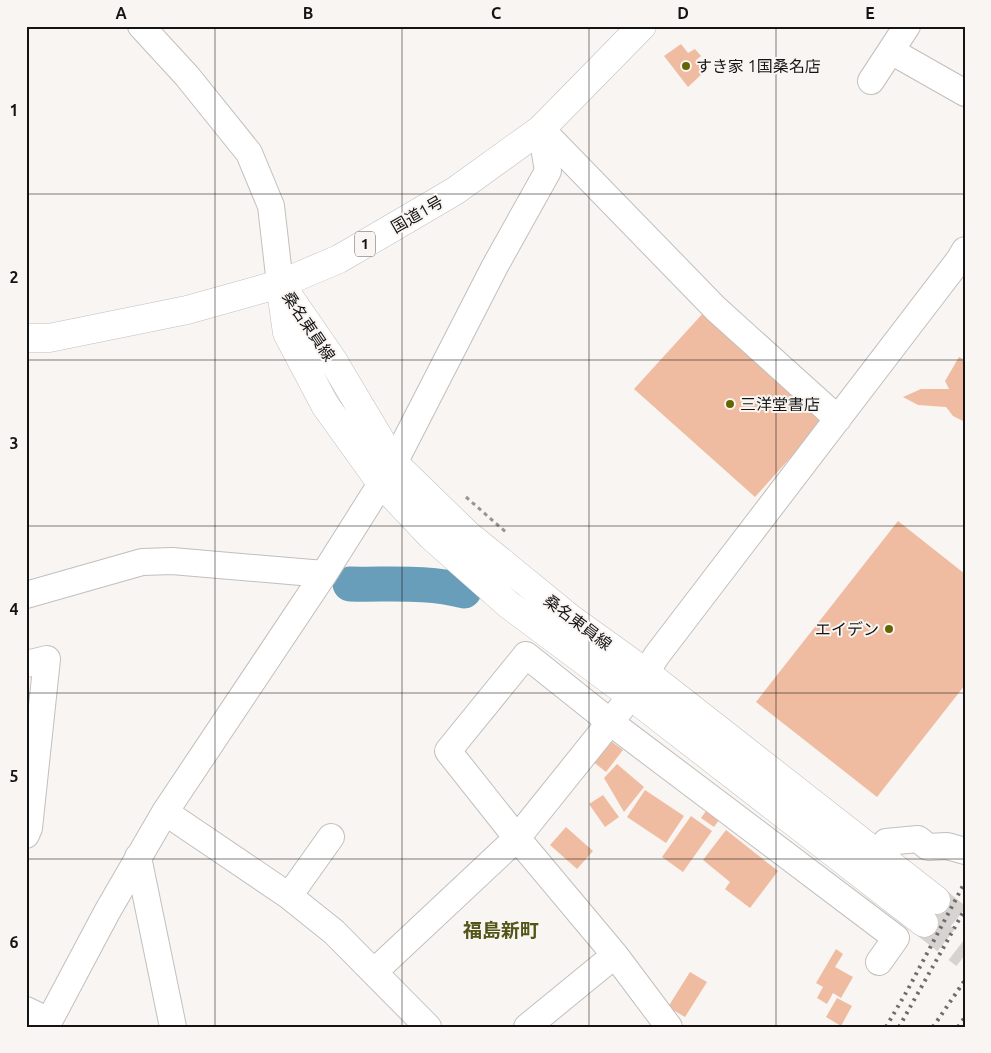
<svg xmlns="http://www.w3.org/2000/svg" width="991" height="1053" font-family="Ubuntu,'Noto Sans JP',sans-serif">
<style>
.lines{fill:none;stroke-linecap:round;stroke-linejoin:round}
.river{stroke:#699ebb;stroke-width:35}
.building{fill:#f0bca1}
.major-tunnel{stroke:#d6d3d1;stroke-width:28;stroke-dasharray:28 14;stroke-linecap:butt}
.minor-casing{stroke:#c2bfbc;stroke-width:28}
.major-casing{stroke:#c2bfbc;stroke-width:29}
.highway-casing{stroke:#c2bfbc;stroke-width:29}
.path{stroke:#989694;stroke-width:3;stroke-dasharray:4 4;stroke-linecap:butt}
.minor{stroke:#fff;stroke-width:26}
.major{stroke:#fff;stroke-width:28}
.highway{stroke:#fff;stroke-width:28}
.rail{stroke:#6f6d6c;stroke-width:4;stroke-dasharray:2.5 5;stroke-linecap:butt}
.grid{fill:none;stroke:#151413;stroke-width:1;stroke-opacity:0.55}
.poi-dot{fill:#656601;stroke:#f8f5f2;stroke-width:2}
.labels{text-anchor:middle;stroke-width:4;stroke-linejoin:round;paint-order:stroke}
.shield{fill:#f8f5f2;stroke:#595856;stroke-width:1}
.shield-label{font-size:15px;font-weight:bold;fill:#151413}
.poi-label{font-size:16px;fill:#151413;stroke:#f8f5f2;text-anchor:start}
.street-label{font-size:16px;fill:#151413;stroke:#f8f5f2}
.quarter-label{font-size:19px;font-weight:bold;fill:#525418;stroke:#f8f5f2}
.neatline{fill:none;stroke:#151413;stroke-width:2}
.grid-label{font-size:16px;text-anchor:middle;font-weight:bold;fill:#151413}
</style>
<rect width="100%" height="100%" fill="#f8f5f2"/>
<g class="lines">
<path class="river" d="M350 584C388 585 428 581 464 591"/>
</g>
<path class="building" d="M681 44 688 53 695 49 701 56 696 60 705 71 688 87 664 56Z
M705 311 825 419 755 497 634 389Z
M959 357 965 360V422L953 416 946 407 918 405 903 397 921 389H949L945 381Z
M898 521 965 574V685L877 797 756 702Z
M608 739 623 750 606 772 591 760Z
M617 764 644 787 624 812 604 778Z
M645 790 684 816 666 843 627 817Z
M603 795 619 817 605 827 589 804Z
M711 804 724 813 714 827 701 818Z
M691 816 712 831 683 872 662 857Z
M566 827 593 851 577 869 550 845Z
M726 830 778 871 750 908 725 889 730 882 703 860Z
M836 949 843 954 835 967 853 977 841 998 833 993 827 1004 817 998 823 987 816 983Z
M690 972 707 982 685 1017 668 1007Z
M837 998 852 1006 841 1026 826 1017Z"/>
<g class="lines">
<path class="major-tunnel" d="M936 900 965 924
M924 923 965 955"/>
<defs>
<path id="minor" d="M141 26 187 76 249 153 271 206 280 284
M891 51 965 93
M871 81 907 26
M541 129 716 309 838 419
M26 595 142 562 172 561 324 574
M26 664 47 659 29 828 26 835
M165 812 289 896 334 932 428 1027
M886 842 918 839 928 847 947 846 965 851
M138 857 173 1027
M289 896 331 837
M374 972 517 838 631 696 657 655 959 260 965 250
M26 1010 49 1021
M46 1027 107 912 165 812 324 574 394 463 495 266 548 171 541 129
M527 1027 615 955
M669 1027 615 955 517 838 448 751 526 655 610 722 896 938 879 962"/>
<path id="major" d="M280 284 287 333 325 405 381 483 431 536 509 605 631 696 924 923
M283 288 332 359 394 463 467 534 570 618 645 672 936 900"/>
<path id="highway" d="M26 338H49L187 310 280 284 339 259 455 191 541 129 642 26"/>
</defs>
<use href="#minor" class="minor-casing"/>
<use href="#major" class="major-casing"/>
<use href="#highway" class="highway-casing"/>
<path class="path" d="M466 497 508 534"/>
<use href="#minor" class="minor"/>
<use href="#major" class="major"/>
<use href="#highway" class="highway"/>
<path class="rail" d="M886 1027 907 991 965 882
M899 1027 965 909
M933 1027 965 980
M958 1027 965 1017"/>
</g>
<path class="grid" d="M215 26V1027M402 26V1027M589 26V1027M776 26V1027M26 194H965M26 360H965M26 526H965M26 693H965M26 859H965"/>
<g class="poi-dot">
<circle cx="686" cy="66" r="5"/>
<circle cx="730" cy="404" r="5"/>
<circle cx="889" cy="629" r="5"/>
</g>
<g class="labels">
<rect class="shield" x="355" y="231.5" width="20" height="25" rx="4"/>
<g class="shield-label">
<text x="365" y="249">1</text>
</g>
<g class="poi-label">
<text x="696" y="72">すき家 1国桑名店</text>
<text x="740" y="410">三洋堂書店</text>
<text x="879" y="635" text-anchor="end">エイデン</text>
</g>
<g class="street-label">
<text transform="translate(417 214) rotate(-30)" y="6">国道1号</text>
<text transform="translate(309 326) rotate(56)" y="6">桑名東員線</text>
<text transform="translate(578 622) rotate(37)" y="6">桑名東員線</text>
</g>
<g class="quarter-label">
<text x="501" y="937">福島新町</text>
</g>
</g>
<rect width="991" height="1053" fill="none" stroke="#f8f5f2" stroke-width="55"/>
<rect x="28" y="28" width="936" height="998" class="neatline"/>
<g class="grid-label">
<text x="121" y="19">A</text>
<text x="308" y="19">B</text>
<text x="496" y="19">C</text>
<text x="683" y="19">D</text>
<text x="870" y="19">E</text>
<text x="14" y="116">1</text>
<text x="14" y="283">2</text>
<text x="14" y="449">3</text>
<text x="14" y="615">4</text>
<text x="14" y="782">5</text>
<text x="14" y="948">6</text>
</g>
</svg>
